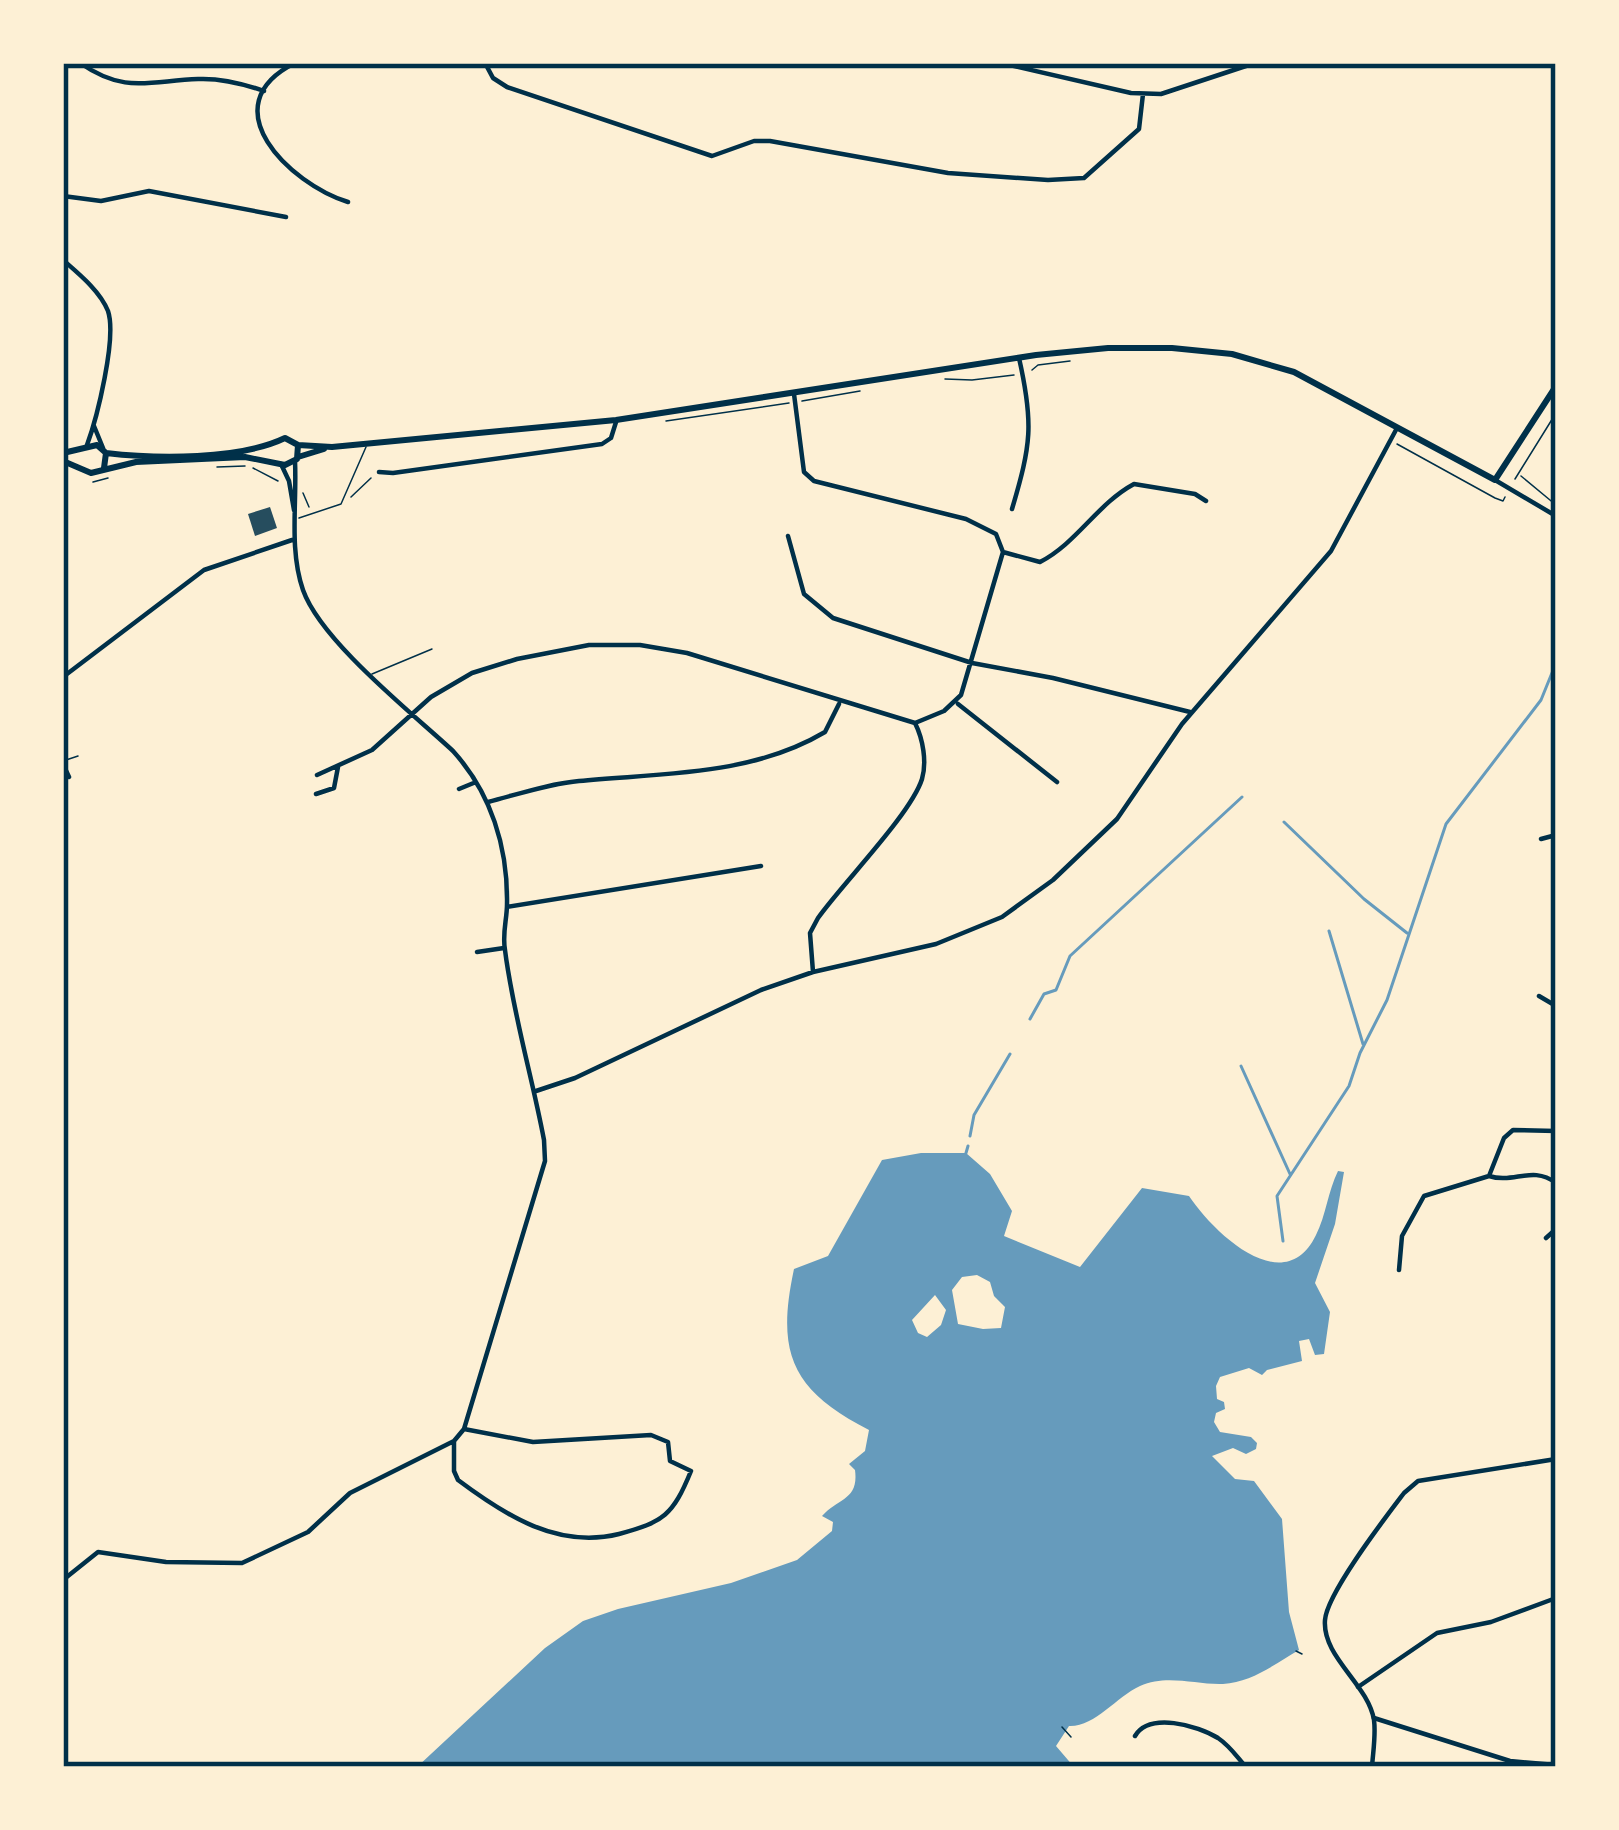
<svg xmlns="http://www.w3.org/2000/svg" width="1619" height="1830" font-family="Georgia,serif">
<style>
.water{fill:#669bbc;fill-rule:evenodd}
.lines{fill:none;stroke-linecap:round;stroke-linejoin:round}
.stream{stroke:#669bbc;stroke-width:3}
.building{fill:#264d5e}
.path{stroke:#003049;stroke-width:1.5}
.service{stroke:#003049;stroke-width:1.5}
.minor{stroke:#003049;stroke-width:4.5}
.tertiary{stroke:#003049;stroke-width:4.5}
.secondary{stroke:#003049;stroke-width:6}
.neatline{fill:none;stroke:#003049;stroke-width:4.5}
</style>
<rect width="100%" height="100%" fill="#fdf0d5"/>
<path class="water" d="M921 1153H966L990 1174 1012 1211 1004 1236 1080 1267 1142 1188 1189 1196C1213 1232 1284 1301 1316 1235 1326 1215 1328 1191 1338 1171L1344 1172 1335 1224 1315 1283 1330 1312 1324 1354 1315 1355 1309 1339 1299 1341 1302 1361 1267 1370 1262 1375 1249 1368 1220 1377 1216 1386 1217 1399 1224 1402 1225 1409 1216 1413 1214 1422 1220 1432 1251 1437 1257 1443 1256 1449 1246 1454 1233 1448 1212 1456 1235 1479 1254 1481 1282 1519 1289 1612 1299 1650C1275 1664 1252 1682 1223 1684 1196 1685 1167 1674 1140 1686 1116 1697 1095 1727 1069 1726L1056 1746 1074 1767H417L545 1648 583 1621 618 1609 731 1583 797 1560 832 1531 833 1522 822 1516C838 1498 859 1500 855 1470L849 1464 865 1451 869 1430C791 1390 776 1353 794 1269L828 1256 882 1160ZM977 1275 990 1282 994 1296 1005 1307 1001 1328 983 1329 958 1324 952 1290 962 1277ZM935 1295 946 1310 941 1325 927 1337 918 1333 912 1320Z"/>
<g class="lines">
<path class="stream" d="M1284 822 1364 899 1407 933
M1329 931 1363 1044
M1030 1019 1044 994 1056 990 1070 956 1242 797
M1241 1066 1290 1174
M970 1136 974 1115 1010 1054
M966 1153 968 1146
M1283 1241 1277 1196 1349 1086 1360 1053 1387 1000 1446 824 1541 700 1556 663"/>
</g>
<path class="building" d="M270 507 277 528 255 536 248 514Z"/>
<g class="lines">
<path class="path" d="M1032 370 1038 365 1070 361
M945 379 972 380 1014 375
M802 401 860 391
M666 421 789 403
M1397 444 1495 498 1503 501 1505 497
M217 467 245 466
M253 468 278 481
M1521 476 1556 505
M1515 479 1556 413
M93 482 108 478
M303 493 309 507
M351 497 371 478
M1296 1651 1302 1654
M1062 1727 1071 1737"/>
<path class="service" d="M299 518 341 504 366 447
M372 674 432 649
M63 761 78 756"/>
<path class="minor" d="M80 63C125 94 148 81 198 79 219 78 244 84 264 91
M295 63C209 106 290 184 348 202
M485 63 493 78 507 87 712 156 754 141H770L948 173 1048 180 1084 178 1139 129 1143 94
M1001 63 1131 93 1161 94 1255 63
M63 196 101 201 149 191 286 217
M63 260C79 274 100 291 108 311 117 338 97 418 87 445
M794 394 804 472 814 481 966 519 996 534 1003 552 1040 562C1077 543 1097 504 1134 484L1195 494 1206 501
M94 426 103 448
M281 464 289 481 294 510
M379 472 393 473 602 444 611 438 616 422
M1495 480 1556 516
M1012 509C1031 445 1034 424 1019 358
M788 536 804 594 833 618 972 663 1053 678 1190 712
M63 677 204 570 292 540
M958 704 1057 782
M63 764 69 777
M317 775 372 750 431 697 472 673 517 659 589 645H640L687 653 915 723 944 711 961 695 1003 552
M459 789 476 782
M316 794 334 788 338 767
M488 802C519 794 548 784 579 781 662 773 751 776 825 732L839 704
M1541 839 1556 835
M507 907 761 866
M477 952 504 948
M813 972 810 933 818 918C842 884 911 814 922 779 927 762 923 739 915 723
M1539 996 1556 1006
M536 1091 575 1078 761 990 813 972 936 944 1002 917 1053 880 1117 819 1182 724 1331 551 1397 428
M1556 1131 1513 1130 1504 1138 1489 1176C1514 1184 1532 1165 1556 1183
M1546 1238 1556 1229
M1399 1270 1402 1236 1424 1196 1489 1176
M454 1441V1471L458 1480C506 1516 558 1549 619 1534 664 1522 673 1515 691 1471L670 1461 668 1442 651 1435 533 1442 464 1429
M63 1580 98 1552 166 1562 242 1563 308 1532 350 1493 454 1441 464 1429 545 1161 544 1140C532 1076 513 1014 505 950 502 933 507 920 507 904 508 847 491 793 453 751 412 713 321 641 303 590 289 550 297 503 295 461
M1358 1687 1437 1633 1491 1622 1556 1598
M1374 1718 1510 1761 1556 1765
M1135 1736C1149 1712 1197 1725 1218 1738 1230 1746 1237 1757 1246 1767"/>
<path class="tertiary" d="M1372 1767C1373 1752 1376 1735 1374 1720 1368 1684 1322 1657 1325 1620 1327 1593 1385 1518 1404 1493L1418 1481 1556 1459"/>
<path class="secondary" d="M63 453 97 445 106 453 104 468
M106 453C157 459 239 460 285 438L298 445 332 447 616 420 1036 355 1108 348H1172L1232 354 1294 372 1495 480 1556 386
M298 457 324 449
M63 461 91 473 136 462 245 457 285 465 297 459 298 445"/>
</g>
<rect width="1619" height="1830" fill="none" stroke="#fdf0d5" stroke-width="132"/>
<rect x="66" y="66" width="1487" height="1698" class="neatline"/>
</svg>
